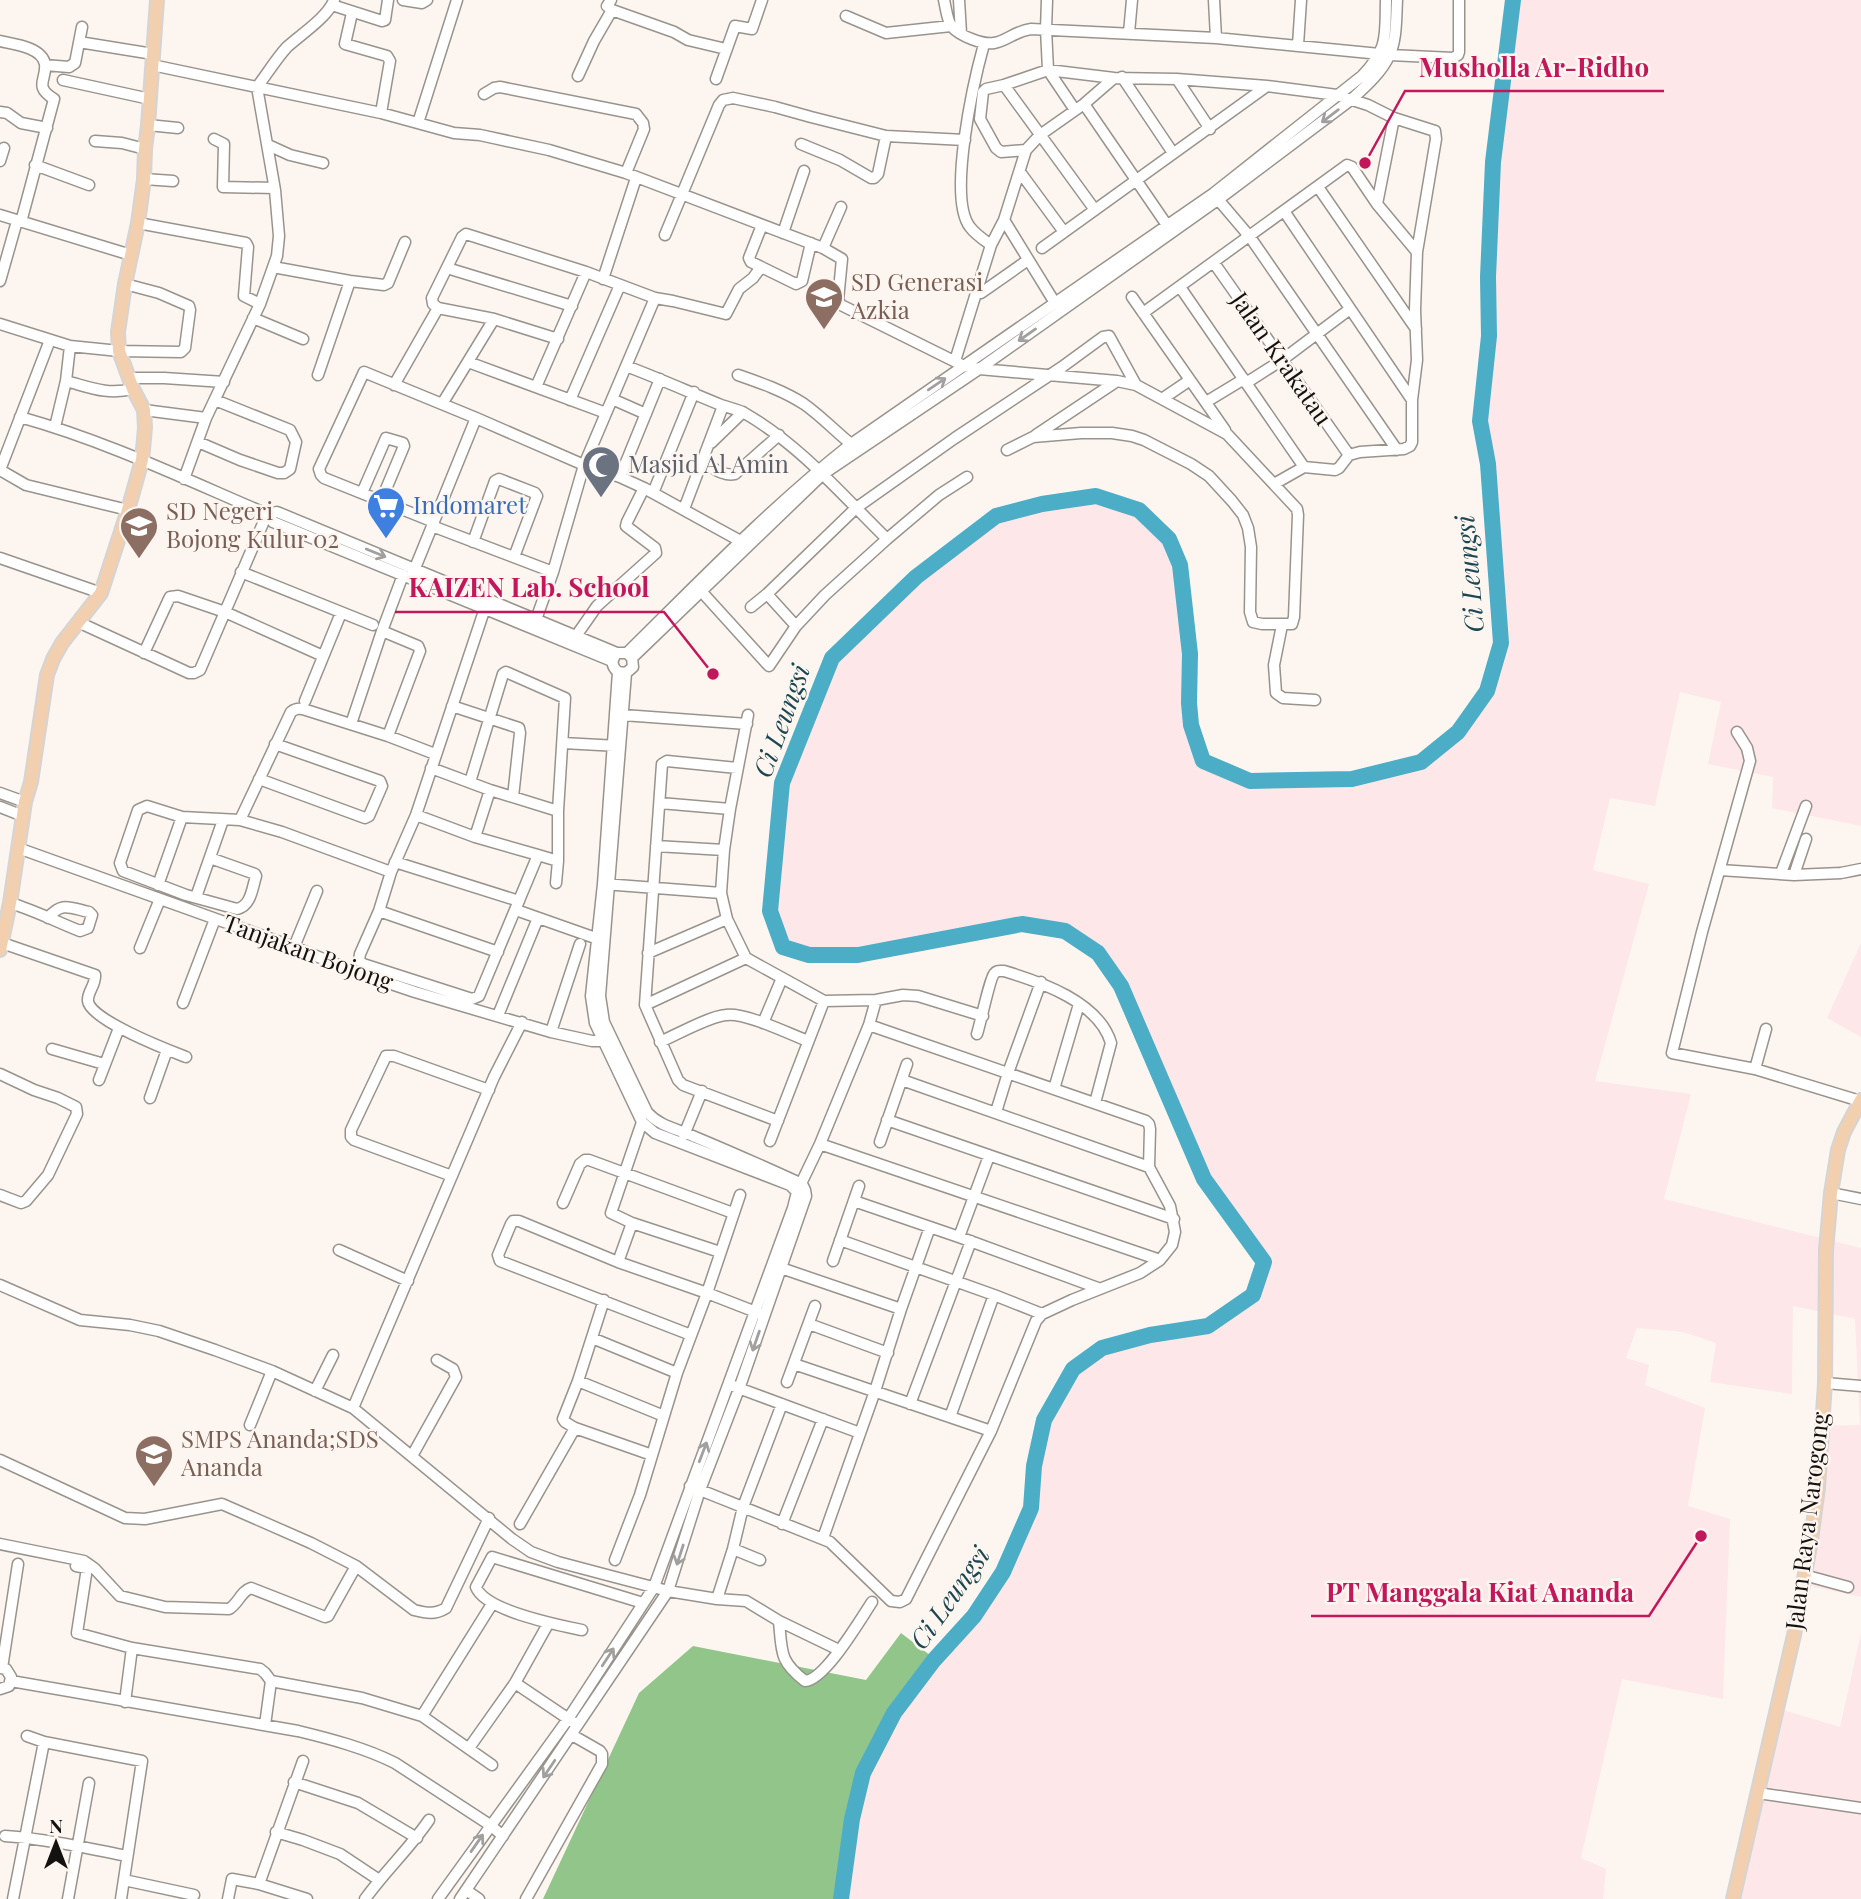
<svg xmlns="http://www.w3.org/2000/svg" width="1861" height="1899" font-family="'Playfair Display',serif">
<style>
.commercial{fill:#fde7e9}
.forest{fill:#91c58a}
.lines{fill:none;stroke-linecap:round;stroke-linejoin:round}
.river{stroke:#4badc6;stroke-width:16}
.minor-casing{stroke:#99938d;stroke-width:13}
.major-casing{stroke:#d5d4d4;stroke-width:16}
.minor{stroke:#fff;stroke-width:10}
.major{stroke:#f2d0af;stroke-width:12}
.oneway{stroke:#a1a09f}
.labels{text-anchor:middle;stroke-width:5;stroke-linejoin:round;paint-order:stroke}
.education-label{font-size:24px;fill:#785e54;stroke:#fdf6f0;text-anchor:start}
.street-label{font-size:24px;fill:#141210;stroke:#fdf6f0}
.worship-label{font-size:24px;fill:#5b616d;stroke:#fdf6f0;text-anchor:start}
.shop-label{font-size:24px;fill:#366cbe;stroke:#fdf6f0;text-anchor:start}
.water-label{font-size:26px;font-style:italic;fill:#1c4752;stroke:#fdf6f0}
.leader{fill:none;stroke:#c2185b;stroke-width:2.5}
.callout-dot{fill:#c2185b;stroke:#fdf6f0;stroke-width:2.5}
.callout-label{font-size:26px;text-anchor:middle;font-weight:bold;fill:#c2185b;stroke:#fdf6f0;stroke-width:5;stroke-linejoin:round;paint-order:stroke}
</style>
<rect width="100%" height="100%" fill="#fdf6f0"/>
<path class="commercial" d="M1513 0H1861V826L1772 808 1773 777 1708 764 1721 702 1680 692 1655 806 1610 798 1593 870 1649 884 1595 1081 1691 1094 1664 1199 1861 1248V1597L1801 1584 1816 1525V1426L1860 1425 1855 1319 1793 1306 1792 1394 1710 1382 1716 1343 1683 1332 1637 1328 1626 1358 1649 1365 1645 1385 1705 1408 1688 1506 1730 1519 1723 1699 1622 1679 1581 1858 1606 1869 1603 1899H841L852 1819 863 1773 894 1713 935 1659 973 1617 1003 1572 1031 1508 1034 1466 1044 1420 1073 1369 1102 1348 1152 1335 1208 1326 1253 1295 1264 1262 1204 1179 1121 986 1098 953 1065 931 1022 924 861 955H809L783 947 770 911 782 783 832 658 914 579 996 516 1096 496 1139 510 1169 539 1180 565 1190 654 1189 703 1191 725 1203 762 1250 781 1352 779 1421 762 1458 732 1487 691 1501 643 1494 550 1480 421 1489 336 1491 206Z
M1861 943V1037L1827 1018Z
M1861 1633V1899H1736L1773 1707 1840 1727Z"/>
<path class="forest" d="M901 1633 935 1659 894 1713 863 1773 850 1834 841 1899H543L639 1693 693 1646 866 1680Z"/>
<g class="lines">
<path class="river" d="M841 1899 852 1819 863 1773 894 1713 934 1660 974 1616 1003 1572 1031 1508 1034 1466 1044 1420 1073 1369 1102 1348 1150 1335 1208 1326 1253 1295 1264 1262 1204 1179 1121 986 1098 953 1065 931 1022 924 858 955H809L783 947 770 911 782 783 832 658 916 577 996 516 1042 504 1096 496 1139 510 1169 539 1180 565 1190 654 1189 703 1191 725 1203 761 1250 781 1352 779 1421 762 1458 732 1487 691 1501 643 1488 464 1480 421 1489 336 1488 277 1493 162 1513 0"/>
<defs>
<path id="minor" d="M403 0 422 3 427 0
M611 0 607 6 612 10 674 32 688 40 726 49
M944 0C946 8 947 21 952 27 960 36 983 45 994 43 1007 41 1015 31 1031 29L1216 38 1390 55 1453 58 1458 55 1459 52V0
M959 0 961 33
M1047 0 1046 29 1048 70 1075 110
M1214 0 1216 38
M332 5 382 21 385 20 388 0
M352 13 345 44 387 56 390 61 381 113
M846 16 886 33 951 26
M1129 33 1132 0
M0 41C13 44 42 47 45 64 47 80 33 86 54 99L21 222
M79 42 153 54
M984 44C974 80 947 198 970 227 975 234 984 240 991 245
M1298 45 1301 0
M45 65 69 67 75 63 82 27
M152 65 381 113 454 133 480 135 549 150 626 173 823 248 842 259 838 300 841 305 964 366 979 369 1117 381 1136 385 1227 434 1297 509 1298 515 1294 617 1292 624H1262L1253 622 1250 612 1251 547 1248 528 1243 515 1232 501 1209 476 1191 464 1144 440 1132 436 1112 433H1081L1033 437 1007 450
M578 76 594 41 612 10
M1122 77 1173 153
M716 79 735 26 752 29 762 0
M1177 79 1210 129
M63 80 150 99
M1004 85 1095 210
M484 94 494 88 500 87 636 114 643 123 644 129 626 173
M1084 104 1171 231
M0 112 7 113 21 123 47 128
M418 123 457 0
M148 125 178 128
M886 136 965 140
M214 139 224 144 223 187 274 188
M95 141 122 143 145 149
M268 145 290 155 323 163
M1026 150 1001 152 996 148 980 119 983 92 986 89 1004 85 1048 70 1114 78 1177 79 1267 86 1337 95 1368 105 1394 118 1435 131 1436 139 1417 252 1415 310 1417 360 1412 400V442L1410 446 1404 449 1360 452 1349 455 1339 468 1335 470 1304 467 1274 484
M0 161 4 148
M35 165 89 185
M1020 172 1064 232
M144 179 173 181
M1318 187 1416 329
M1216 197 1250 237 1397 450
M1377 204 1394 118
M1284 211 1412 400
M0 215 131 255
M1004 220 1055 303
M138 223 246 243 248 247 244 296 260 304
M762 225 749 258 751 262 796 284 802 281 811 243
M783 233 804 171
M665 235 719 105 723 100 733 98 775 107 811 117 886 136 878 174 874 178H871L840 160 801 144
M823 248 841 207
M1042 248 1267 86
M1214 263 1349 455
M273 267 350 281 384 285 388 283 405 242
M447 268 572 306
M603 279 636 178
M0 281 17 221
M1180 287 1304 467
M981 293 1028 260
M1132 297 1225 430
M438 308 433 304 432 298 462 237 466 234 586 272 655 298 673 301 726 314 739 289 753 278 761 267
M1143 313 1347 165 1352 167 1377 204 1417 252
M253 318 303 339
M0 324 70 346 119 351 181 352 185 348 190 310 189 306 159 293 125 284
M70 346 66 381C92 388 107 395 133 389
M955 361 991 245 1004 220 1026 150 1040 135 1084 104 1114 78
M468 362 606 413
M626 366C658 378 689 392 721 405 729 408 738 409 746 414 801 446 842 495 887 539
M318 375 350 281
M738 375C761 383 784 391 804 404 821 416 835 431 851 444
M129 378H164L224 382
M1246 383 1282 360 1350 309
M394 385 438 308 494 319 558 339
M536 387 586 272
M612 399 646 414
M1162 399 1190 380
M570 400 620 285
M1206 402 1244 379
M442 404 494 319
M144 410 206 418
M20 417C106 441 185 479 267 514L273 522 612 661
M55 427 66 381
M1036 435 1117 381
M198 442 240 460 278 473H284L290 469 296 442 290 430 215 400
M711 443 743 412
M702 462C712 467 724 477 735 474L779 435
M0 470 50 340
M0 470 26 485 128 510
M620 477 660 379
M184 479 206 418 260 304 277 256 279 236 275 190 257 87C267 74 276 59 287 47 300 35 328 17 334 0
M362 493 386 438 403 443 404 446 381 501
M653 493 694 392
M684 509 723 406
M267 514 277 512 617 653
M434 522 324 478 321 475 319 469 364 372 476 418 584 465 620 477 644 488 744 543
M432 526 553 572
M473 542 495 481 499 479 535 493 537 496 514 557
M0 558 101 593
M241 572 373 625
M413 573 476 418
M701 591 769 666 796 626 825 595 887 539 939 495 967 477
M767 594 796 626
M488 599 416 815 391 872 379 911 360 954 359 960 363 964 472 999 479 996 538 855 558 861
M751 607 767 594 856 508 955 438 1062 367 1103 337 1109 336 1136 385
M78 622 189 673H194L200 670 267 514
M534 625 553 572 584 465 655 298
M1282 625 1274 665 1276 693 1283 698 1315 700
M382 631 418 646 420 651 388 736
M576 636 597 606 656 553 655 548 626 526 627 522 644 488
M144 653 168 601 170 597 178 596 225 612 323 656
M627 653C700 581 771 507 851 444L1214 193 1362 76C1389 48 1385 36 1386 0
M632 658 823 474 979 369 1219 199 1352 99C1365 87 1381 73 1389 56 1397 40 1396 17 1397 0
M618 672 626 673 633 667 632 658 627 653H617C611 660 611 666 618 672L603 884 591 996 595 1023 642 1122 655 1133 790 1185 797 1192
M305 701 341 613
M452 706 519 728 520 733 513 797
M623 715 747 724
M748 715 730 809 724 850 721 893 727 919 746 958 824 1001 876 1000 903 995 918 996 983 1016
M351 724 382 631 403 575
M1737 732 1747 748 1750 761 1702 932 1672 1053 1755 1069 1860 1101
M563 743 618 746
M431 768 490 790 558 811
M737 768 667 761 662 764 645 1005 678 1080 683 1085 778 1121
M259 779 365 818 369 816 382 786 380 781 275 744
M470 782 503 674 506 672 565 698 558 811V861L556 883
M0 793 25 802
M660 803 730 809
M0 807 23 816
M416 815 475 837 538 855
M240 820 291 712C296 708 300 708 306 710L388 736 435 754
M475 837 490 790
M656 846 724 850
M18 848 294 947 353 971 415 992 551 1032 592 1041H603L607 1038
M210 858 255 874 256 876C252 889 251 906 237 909L186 895 123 871 120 863 138 810 147 806 182 817 240 820 282 832 391 872
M395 862 519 901
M1720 870 1794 875 1841 873 1861 869
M1781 873 1806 806
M1794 875 1806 839
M604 884 721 893
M158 885 182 817
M196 897 223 820
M10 903C34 910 57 922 80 931L88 928 92 915 89 912C70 908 62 901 48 918
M516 910 601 940
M379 911 498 952
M2 943 95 975C96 985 87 992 88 1001 90 1020 168 1050 186 1057
M294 947 317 891
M140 948 160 899
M648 953 727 919
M183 1003 215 919
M645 1005 746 958
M499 1013 538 918
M763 1023 782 978
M551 1032 580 944
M977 1034C980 1025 990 978 994 974 997 970 999 971 1004 971 1041 982 1099 1002 1111 1043L1095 1103
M660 1042C676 1035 710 1016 726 1015 745 1012 789 1034 808 1041
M52 1049 104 1064
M1755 1069 1766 1029
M0 1074 34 1090 58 1098 76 1107 77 1114 48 1175 26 1201 21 1203 0 1195
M99 1080 119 1028
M902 1080 1149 1167
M1054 1089 1079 1004
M150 1098 167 1050
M996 1112 1008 1073 1041 982
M887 1120 1174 1219
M642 1122 611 1213 632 1223 720 1252
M684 1135 702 1091
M770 1141 824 1001
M880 1142 907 1064
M820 1144 1160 1260
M452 1176 354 1140 351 1137V1130L386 1056H394L489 1090
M1831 1193 1861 1199
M854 1201 959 1237 1098 1288
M563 1203 580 1164 585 1160H589L733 1213
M959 1237 989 1156
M840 1240 994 1295 1042 1314
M339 1250 408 1281
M833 1261 859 1186
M618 1262 632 1223
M781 1268 901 1309
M0 1285 80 1320 130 1325 159 1331 215 1350 272 1371 353 1408 512 1539 531 1552 558 1562 607 1575 668 1591 717 1599 746 1601 779 1621C782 1652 779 1661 805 1681 825 1680 860 1620 872 1602
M604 1300 578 1381 563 1419 565 1422 575 1428 652 1455
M809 1324 888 1353
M691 1335 500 1261 498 1255 511 1224 513 1221H519L618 1262 707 1293 761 1314
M592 1338 677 1373
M794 1364 991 1431
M578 1381 664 1416
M787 1382 815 1306
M1825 1383 1861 1386
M733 1386 860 1433
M315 1391 333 1355
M910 1404 971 1241
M353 1408 494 1077 522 1022
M950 1417 994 1295
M250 1425 272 1371
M412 1456 456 1377 453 1369 437 1360
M0 1460 125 1518 145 1519 222 1504 311 1543 356 1566 414 1610C426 1613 435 1615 446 1608L489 1518
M690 1486 830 1542 891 1601 900 1602 906 1599 991 1431 1036 1321 1042 1314 1072 1300 1140 1273 1160 1260 1172 1245 1175 1232 1170 1206 1149 1167 1150 1129 1149 1124 1146 1121 869 1025
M520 1524 575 1428
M782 1524 823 1419
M823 1538 875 1391 901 1309 930 1227
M0 1544 84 1561 94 1568 120 1596 165 1607 229 1609C238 1604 241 1591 251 1588L325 1617 328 1616 356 1566
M733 1549 760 1560
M615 1560 640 1495 677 1373 707 1293 740 1195
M76 1566 87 1568 77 1633 132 1648 260 1669 265 1673 271 1681 265 1725
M1804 1575 1848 1587
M717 1599 733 1549 743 1507 782 1404
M779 1621 839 1650
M582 1630C558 1625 485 1611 476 1587L492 1557 643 1603
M0 1668 6 1669 11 1677 9 1686 0 1689
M2 1668 18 1564
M11 1681 298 1731C331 1739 365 1748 395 1763L490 1825 503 1836
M271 1681 362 1698 422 1716 492 1765
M515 1683 573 1722
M125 1702 132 1648
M422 1716 492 1604
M27 1736 44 1742 142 1761 121 1899
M469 1748 515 1683 548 1624
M294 1782 358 1803 417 1838
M1758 1793 1861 1808
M276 1832 303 1840 340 1854 379 1880
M5 1836C46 1839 87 1848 127 1856
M124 1880 194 1895
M259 1884 303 1761
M466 1890 479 1899
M13 1899 44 1742
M68 1899 89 1783
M228 1899 232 1879 259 1884 307 1899
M365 1899C385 1871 410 1848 429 1820
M438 1899 568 1719 654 1587 793 1208 797 1192 820 1144 869 1025 876 1000
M460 1899 668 1591 700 1490 739 1389 806 1196 805 1190 802 1184C767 1168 731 1152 695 1137 678 1129 660 1127 647 1112L604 1022 600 996 626 673
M526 1899 602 1764V1754L600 1751 572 1735"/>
<path id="major" d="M0 950 10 903 25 802 31 782 47 675 53 659 62 643 101 593 128 510 142 460 145 428 144 410 133 389 119 351 118 332 125 284 138 223 144 179 145 149 148 125 157 0
M1733 1899 1794 1635 1811 1540 1818 1488 1825 1383 1826 1250 1831 1193 1838 1150 1844 1132 1861 1100"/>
</defs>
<use href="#minor" class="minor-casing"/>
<use href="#major" class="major-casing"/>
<use href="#minor" class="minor"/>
<use href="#major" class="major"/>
</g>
<defs><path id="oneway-shaft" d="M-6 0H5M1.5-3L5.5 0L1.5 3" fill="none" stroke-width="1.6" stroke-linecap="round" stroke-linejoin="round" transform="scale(1.75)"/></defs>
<g class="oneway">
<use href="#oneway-shaft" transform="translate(1330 116) rotate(143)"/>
<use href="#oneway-shaft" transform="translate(1027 335) rotate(145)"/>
<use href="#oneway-shaft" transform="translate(937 384) rotate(-34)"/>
<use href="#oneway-shaft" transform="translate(376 553) rotate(22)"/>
<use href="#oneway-shaft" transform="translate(756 1341) rotate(109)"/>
<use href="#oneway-shaft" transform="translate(703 1452) rotate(-69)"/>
<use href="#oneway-shaft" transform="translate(680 1555) rotate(108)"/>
<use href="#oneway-shaft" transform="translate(608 1657) rotate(-57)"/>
<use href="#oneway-shaft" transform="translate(549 1769) rotate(124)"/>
<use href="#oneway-shaft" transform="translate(477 1843) rotate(-55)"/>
</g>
<defs>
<symbol id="school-pin" viewBox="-11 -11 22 30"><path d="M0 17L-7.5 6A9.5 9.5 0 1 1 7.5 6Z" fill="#8d6e63" stroke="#fdf6f0"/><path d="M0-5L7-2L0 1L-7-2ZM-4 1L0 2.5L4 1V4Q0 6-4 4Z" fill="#fff"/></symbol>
<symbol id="mosque-pin" viewBox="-11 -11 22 30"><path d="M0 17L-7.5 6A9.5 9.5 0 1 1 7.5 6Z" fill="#6b7280" stroke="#fdf6f0"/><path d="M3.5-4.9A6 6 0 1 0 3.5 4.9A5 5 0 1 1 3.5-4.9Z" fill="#fff"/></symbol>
<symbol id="supermarket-pin" viewBox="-11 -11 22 30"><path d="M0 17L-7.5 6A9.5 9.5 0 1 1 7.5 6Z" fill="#3f7fe0" stroke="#fdf6f0"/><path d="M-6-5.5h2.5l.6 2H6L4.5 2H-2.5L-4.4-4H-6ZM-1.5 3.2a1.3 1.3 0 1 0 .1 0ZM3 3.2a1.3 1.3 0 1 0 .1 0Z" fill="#fff"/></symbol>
</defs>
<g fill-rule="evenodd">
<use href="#school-pin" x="802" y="275" width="44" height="60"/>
<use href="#mosque-pin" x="579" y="443" width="44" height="60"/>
<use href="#supermarket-pin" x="364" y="484" width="44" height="60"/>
<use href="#school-pin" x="117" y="504" width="44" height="60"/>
<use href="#school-pin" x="132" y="1432" width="44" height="60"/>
</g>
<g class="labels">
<g class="education-label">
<text x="851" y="291">SD Generasi<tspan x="851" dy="28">Azkia</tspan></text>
<text x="166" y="520">SD Negeri<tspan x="166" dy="28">Bojong Kulur 02</tspan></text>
<text x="181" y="1448">SMPS Ananda;SDS<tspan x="181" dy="28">Ananda</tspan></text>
</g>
<g class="street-label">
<text transform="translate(1281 359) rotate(55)" y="8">Jalan Krakatau</text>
<text transform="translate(308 953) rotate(20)" y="8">Tanjakan Bojong</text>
<text transform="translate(1808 1521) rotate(-83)" y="8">Jalan Raya Narogong</text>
</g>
<g class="worship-label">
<text x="628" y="473">Masjid Al Amin</text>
</g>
<g class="shop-label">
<text x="413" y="514">Indomaret</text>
</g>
<g class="water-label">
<text transform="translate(1470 574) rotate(-95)" y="9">Ci Leungsi</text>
<text transform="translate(782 721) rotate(-70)" y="9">Ci Leungsi</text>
<text transform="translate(950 1598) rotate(-55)" y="9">Ci Leungsi</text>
</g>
</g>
<path class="leader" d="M1365 163L1405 91H1664M713 674L664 612H395M1701 1536L1649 1616H1311"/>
<g class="callout-dot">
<circle cx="1365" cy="163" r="7"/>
<circle cx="713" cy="674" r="7"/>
<circle cx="1701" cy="1536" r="7"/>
</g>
<g class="callout-label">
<text x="1534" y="77">Musholla Ar-Ridho</text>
<text x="529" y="597">KAIZEN Lab. School</text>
<text x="1480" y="1602">PT Manggala Kiat Ananda</text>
</g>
<g transform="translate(56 1843)" stroke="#fdf6f0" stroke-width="5" paint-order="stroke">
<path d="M0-5L12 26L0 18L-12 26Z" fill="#141210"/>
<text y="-10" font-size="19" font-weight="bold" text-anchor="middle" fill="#141210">N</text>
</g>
</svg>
